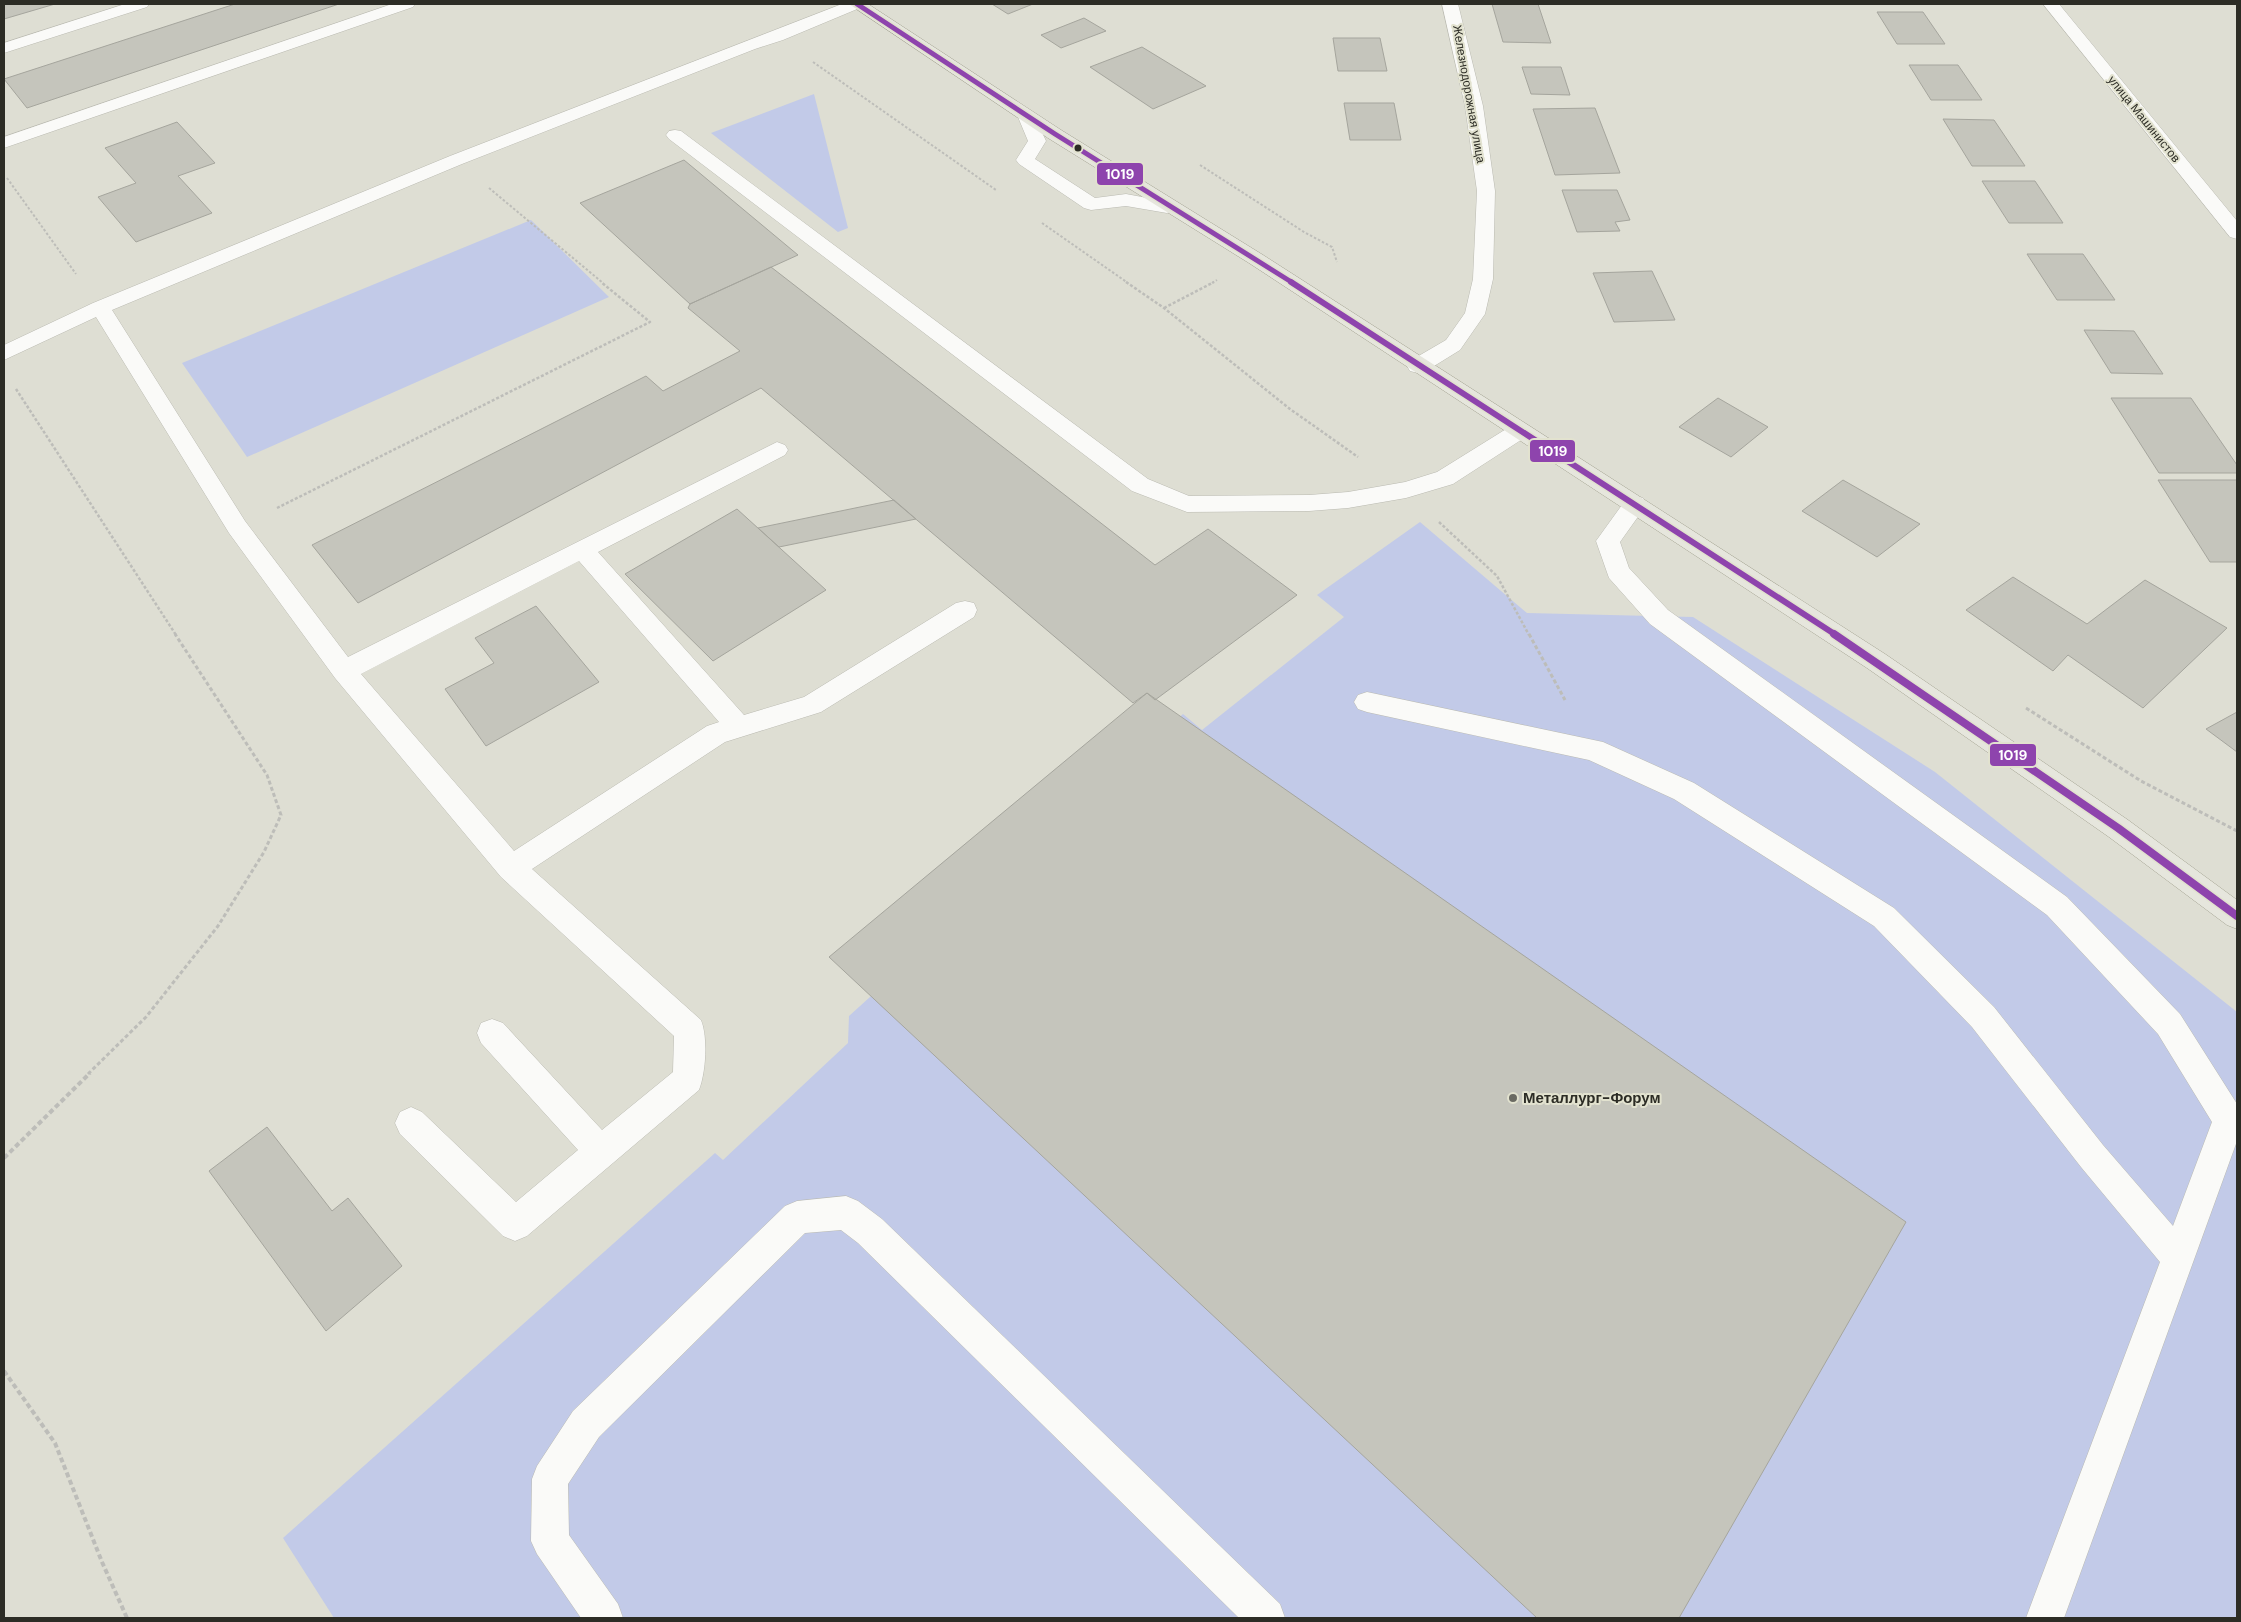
<svg xmlns="http://www.w3.org/2000/svg" width="2241" height="1622" font-family="'DM Sans',sans-serif">
<style>
.green{fill:#c2cae8}
.building{fill:#c5c5bc;stroke:#a5a59d}
.lines{fill:none;stroke-linecap:round;stroke-linejoin:round}
.minor-casing{stroke:#babab1;stroke-width:1}
.major-casing{stroke:#a4a392;stroke-width:1}
.path-far3{stroke:#bdbdb9;stroke-width:2;stroke-dasharray:2.5 2;stroke-linecap:butt}
.path-far2{stroke:#bdbdb9;stroke-width:2.5;stroke-dasharray:3 2;stroke-linecap:butt}
.path-far1{stroke:#bdbdb9;stroke-width:3;stroke-dasharray:4 2.5;stroke-linecap:butt}
.path{stroke:#bdbdb9;stroke-width:4;stroke-dasharray:5 3;stroke-linecap:butt}
.minor{fill:#fafaf8;fill-rule:evenodd}
.major{fill:#e6e6dd;fill-rule:evenodd}
.bus-1-far2-casing{stroke:#e2e2cf;stroke-width:8}
.bus-1-far1-casing{stroke:#e2e2cf;stroke-width:9}
.bus-1-casing{stroke:#e2e2cf;stroke-width:11}
.bus-1-far2{stroke:#8e44ad;stroke-width:5}
.bus-1-far1{stroke:#8e44ad;stroke-width:6}
.bus-1{stroke:#8e44ad;stroke-width:8}
.bus-dot{fill:#2c2c25;stroke:#e2e2cf;stroke-width:2}
.poi-dot{fill:#6a6a62;stroke:#e2e2cf;stroke-width:2}
.labels{text-anchor:middle;stroke-width:4;stroke-linejoin:round;paint-order:stroke}
.far-street-label{font-size:12px;fill:#2c2c25;stroke:#e2e2cf}
.poi-label{font-size:15px;font-weight:bold;fill:#2c2c25;stroke:#e2e2cf;text-anchor:start}
.line-badge{stroke:#e2e2cf;stroke-width:2}
.badge-label{font-size:14px;text-anchor:middle;font-weight:bold;fill:#fff}
</style>
<rect width="100%" height="100%" fill="#deded3"/>
<path class="green" d="M814 94 848 228 838 232 711 133Z
M531 220 609 297 247 457 182 363Z
M1420 522 1527 613 1693 617 1935 772 2237 1012V1618H334L283 1538 715 1153 723 1160 848 1043 849 1016 1183 714 1202 730 1344 617 1317 595Z"/>
<path class="building" d="M4 4H55L4 19Z
M235 4H339L27 108 4 79Z
M992 4H1033L1008 14Z
M1492 4H1538L1551 43 1503 42Z
M1877 12H1923L1945 44H1897Z
M1084 18 1106 31 1061 48 1041 35Z
M1333 38H1380L1387 71H1338Z
M1142 47 1206 86 1153 109 1090 67Z
M1909 65H1958L1982 100H1931Z
M1522 67H1561L1570 95 1531 94Z
M1344 103H1394L1401 140H1350Z
M1595 108 1620 173 1555 175 1533 109Z
M1943 119 1994 120 2025 166H1972Z
M177 122 215 163 178 176 212 213 136 242 98 197 136 183 105 148Z
M684 160 798 255 690 304 580 203Z
M1982 181H2035L2063 223H2009Z
M1562 190H1617L1630 220 1615 222 1620 231 1577 232Z
M2027 254H2083L2115 300H2057Z
M771 267 1155 565 1208 529 1297 595 1155 700 1147 693 1133 703 761 388 358 603 312 545 646 376 663 391 740 351 688 308 690 304Z
M1652 271 1675 320 1614 322 1593 273Z
M2084 330 2134 331 2163 374 2111 373Z
M1718 398 1768 427 1731 457 1679 427Z
M2111 398H2191L2237 465V473H2159Z
M1843 480 1920 524 1877 557 1802 511Z
M2158 480H2237V562H2210Z
M894 500 916 519 779 547 758 528Z
M737 509 826 590 713 661 625 574Z
M2013 577 2087 624 2145 580 2227 628 2143 708 2068 655 2053 671 1966 610Z
M536 606 599 682 486 746 445 689 494 663 475 638Z
M1147 693 1906 1222 1679 1618H1537L829 957Z
M2237 712V752L2206 729Z
M267 1127 332 1211 348 1198 402 1266 326 1331 209 1171Z"/>
<g class="lines">
<defs>
<path id="minor" d="M125 4H149L147 7 4 53V43Z
M392 4H415L413 7 4 148V137Z
M842 4H864L862 7 783 40 755 49 462 164 112 310 245 521 348 657 777 442 785 445 788 450 785 455 598 552 744 715 804 697 956 603 965 601 974 603 977 610 974 617 821 712 725 742 532 869 701 1020C708 1037 706 1072 699 1090L527 1236 515 1241 503 1236 400 1134 395 1123 400 1112 411 1107 422 1112 516 1202 578 1150 481 1043 477 1033 481 1023 492 1019 503 1023 602 1130 673 1072 674 1036 501 877 335 678 229 533 96 317 4 360V345L93 303 450 156ZM579 561 719 722 707 726 514 851 361 674Z
M1442 4H1458L1483 106 1495 191 1493 279 1485 314 1460 350 1426 371 1418 373 1410 371 1407 366 1410 361 1446 340 1465 313 1473 279 1477 191 1465 106Z
M2043 4H2059L2237 221V239L2230 237Z
M1027 112 1033 113 1046 141 1035 159 1095 198 1126 194 1174 203 1176 207 1174 211 1167 213 1126 206 1091 210 1084 208 1019 164 1016 160 1028 141 1018 117 1021 113Z
M675 130 681 131 1148 479 1189 496 1309 495 1348 492 1405 482 1437 472 1511 426 1519 424 1527 426 1530 431 1527 436 1453 484 1406 498 1348 508 1309 511 1187 512 1132 491 669 139 666 135 669 131Z
M1635 496 1643 498 1647 504 1620 542 1629 568 1668 610 2067 897 2180 1014 2237 1104V1141L2064 1618H2026L2160 1262 2081 1167 1972 1027 1874 926 1674 799 1589 760 1367 712 1358 709 1354 702 1358 695 1367 692 1603 742 1694 783 1894 908 1994 1007 2103 1145 2173 1226 2212 1122 2158 1034 2047 915 1650 624 1609 578 1596 541 1627 498Z
M846 1196 858 1201 882 1219 1280 1604 1285 1618H1239L858 1243 841 1230 805 1233 599 1437 568 1484 569 1535 618 1604 623 1618H581L537 1554 531 1541 532 1479 537 1466 573 1411 785 1206 797 1201Z"/>
<path id="major" d="M849 4H868L1061 130 1263 255 1885 654 2128 820 2237 900V929L2227 925 2109 837 1867 668 1249 263 1048 138Z"/>
</defs>
<use href="#minor" class="minor-casing"/>
<use href="#major" class="major-casing"/>
<path class="path-far3" d="M813 62 996 190
M1200 165 1304 232 1332 247 1337 262
M7 178 76 274
M489 188 603 283
M1042 223 1128 283
M1212 283 1217 280"/>
<path class="path-far2" d="M1126 282 1164 308 1290 409 1358 457
M1164 308 1214 282
M16 389 176 635
M277 508 650 322 601 282
M1439 522 1497 576 1529 635"/>
<path class="path-far1" d="M1529 634 1565 700
M2026 708 2141 781 2237 831
M88 1074 146 1017 218 926 264 852 281 815 267 775 175 634"/>
<path class="path" d="M4 1158 90 1073
M4 1371 55 1443 102 1562 127 1618"/>
<use href="#minor" class="minor"/>
<use href="#major" class="major"/>
<defs>
<path id="bus-1-far2" d="M857 4 1055 134 1293 283"/>
<path id="bus-1-far1" d="M1291 282 1836 635"/>
<path id="bus-1" d="M1834 634 2118 828 2237 916"/>
</defs>
<use href="#bus-1-far2" class="bus-1-far2-casing"/>
<use href="#bus-1-far1" class="bus-1-far1-casing"/>
<use href="#bus-1" class="bus-1-casing"/>
<use href="#bus-1-far2" class="bus-1-far2"/>
<use href="#bus-1-far1" class="bus-1-far1"/>
<use href="#bus-1" class="bus-1"/>
</g>
<circle class="bus-dot" cx="1078" cy="148" r="4.5"/>
<circle class="poi-dot" cx="1513" cy="1098" r="5"/>
<g class="labels">
<g class="far-street-label">
<text transform="translate(1469 94) rotate(80)" y="4">Железнодорожная улица</text>
<text transform="translate(2144 119) rotate(51)" y="4">улица Машинистов</text>
</g>
<g class="poi-label">
<text x="1523" y="1103">Металлург-Форум</text>
</g>
</g>
<g class="line-badge">
<rect x="1096" y="162" width="48" height="24" rx="5" fill="#8e44ad"/>
<rect x="1529" y="439" width="47" height="24" rx="5" fill="#8e44ad"/>
<rect x="1989" y="743" width="48" height="24" rx="5" fill="#8e44ad"/>
</g>
<g class="badge-label">
<text x="1120" y="179">1019</text>
<text x="1553" y="456">1019</text>
<text x="2013" y="760">1019</text>
</g>
<rect width="2241" height="1622" fill="none" stroke="#2c2c25" stroke-width="10"/>
</svg>
